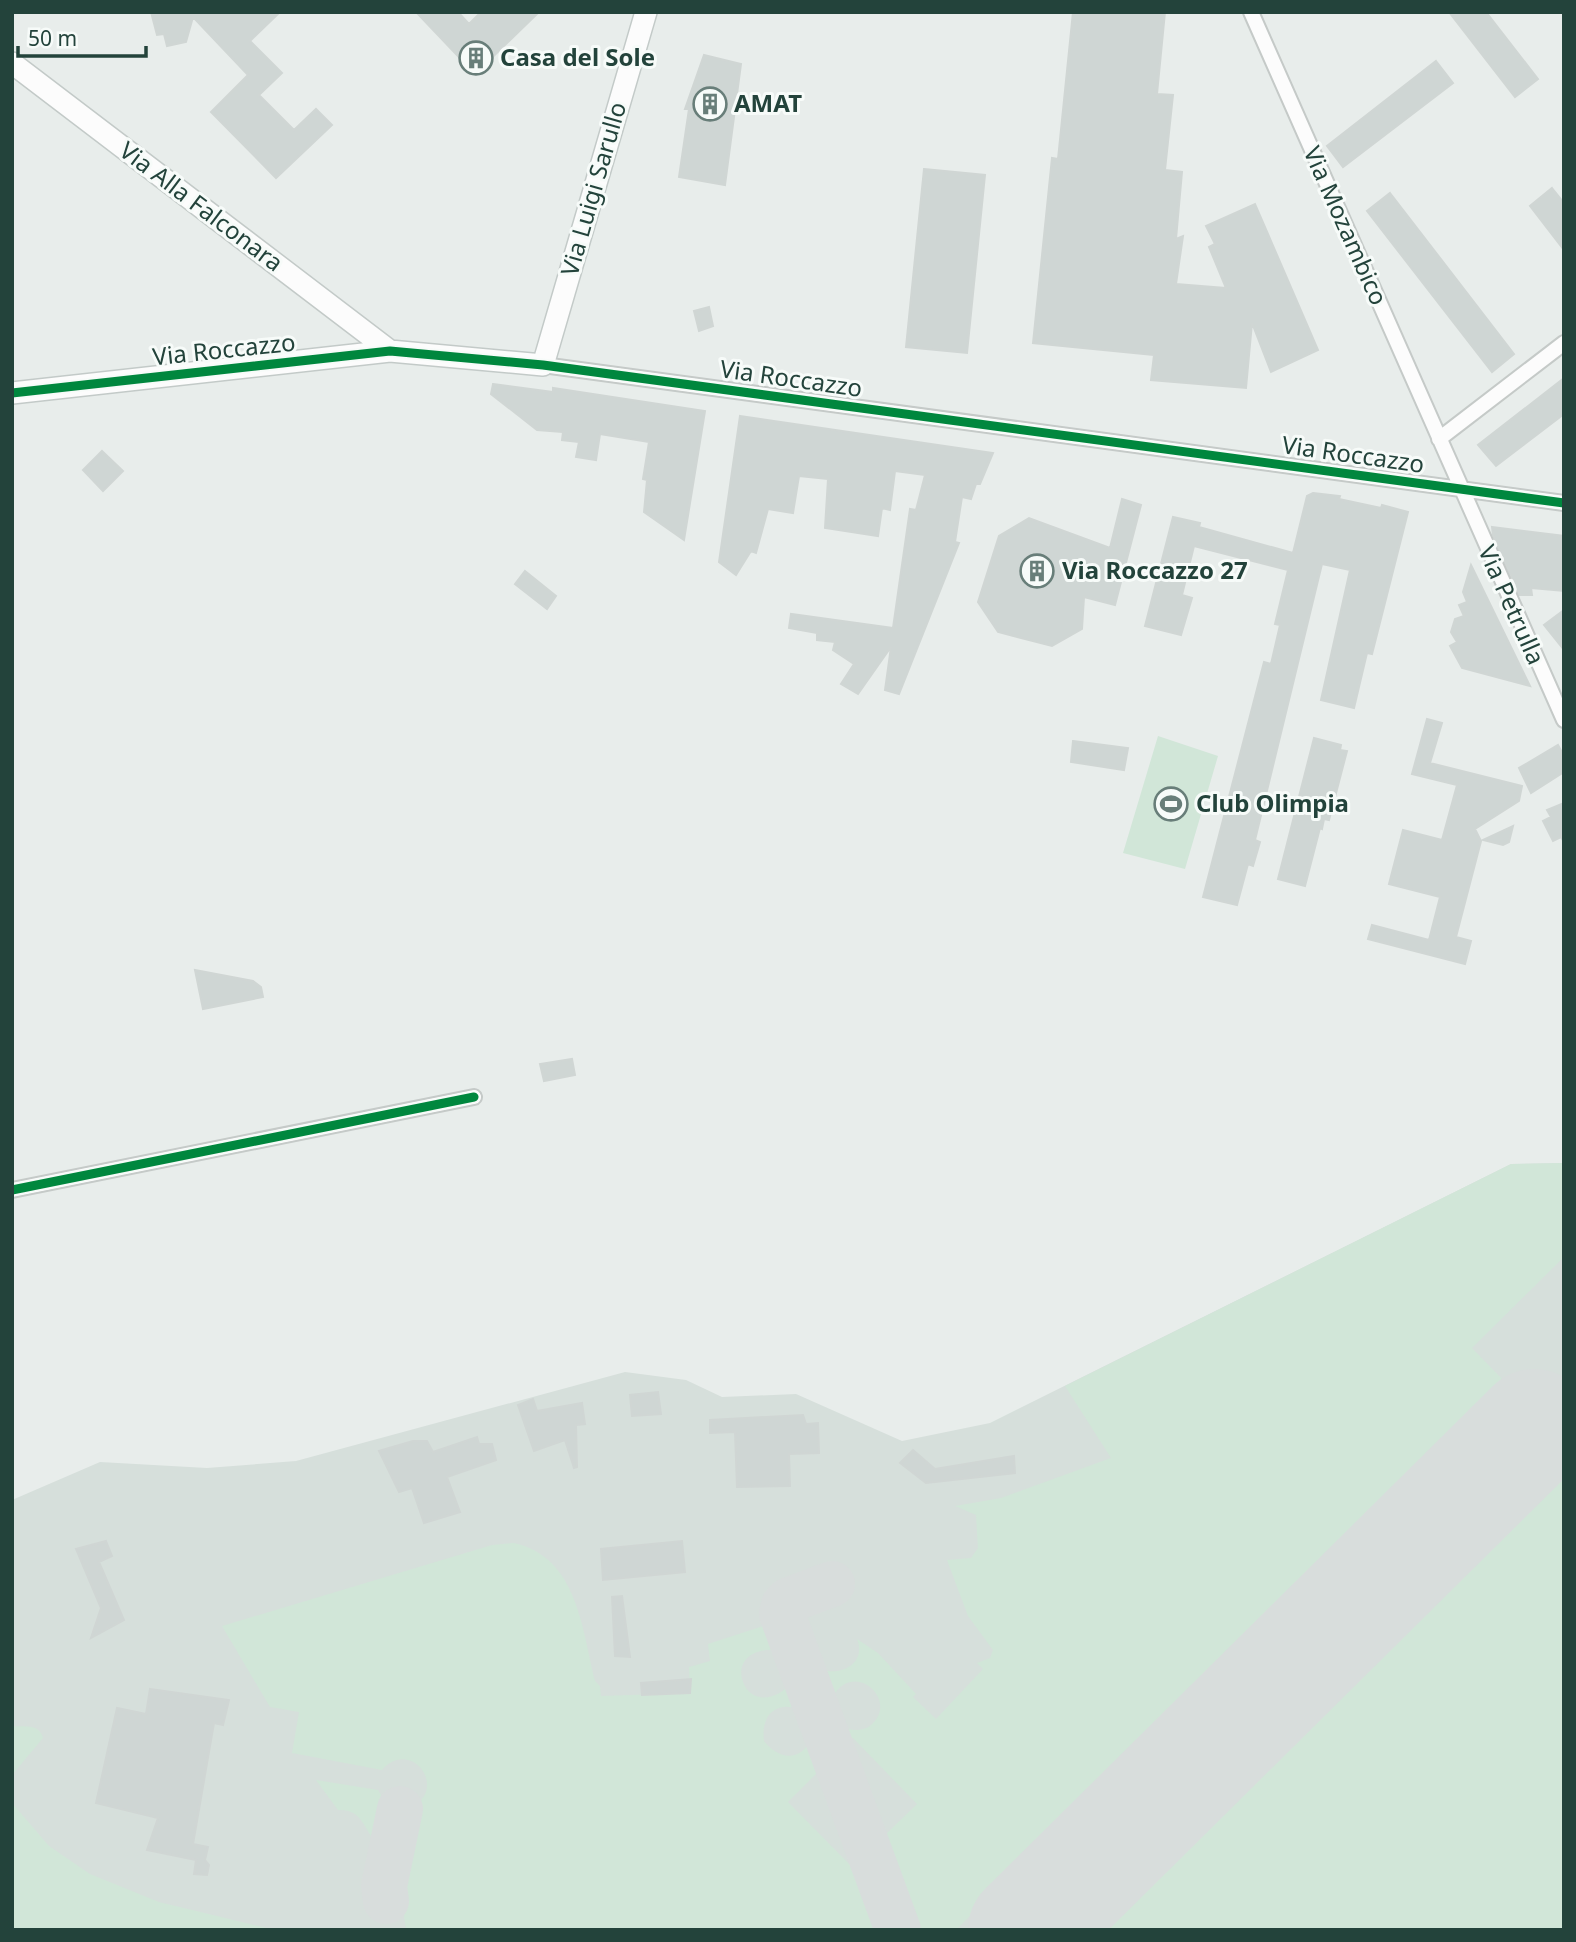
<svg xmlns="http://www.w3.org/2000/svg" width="1576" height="1942" font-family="'Noto Sans',sans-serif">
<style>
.built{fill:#d6dfdb}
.green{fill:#d1e6d8}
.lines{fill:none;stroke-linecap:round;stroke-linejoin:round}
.taxiway{stroke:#d8dddc;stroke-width:46}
.runway{stroke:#d8dddc;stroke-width:116}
.building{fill:#cfd6d4;stroke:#d0d6d4;stroke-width:2}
.street-casing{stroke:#c5cac8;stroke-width:18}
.secondary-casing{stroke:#c3cac8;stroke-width:24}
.street{stroke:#fcfcfc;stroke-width:14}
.secondary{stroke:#fcfcfc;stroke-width:21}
.cycleway-casing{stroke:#f7fbf9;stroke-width:13}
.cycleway{stroke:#00873e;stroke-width:9}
.labels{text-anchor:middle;stroke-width:6;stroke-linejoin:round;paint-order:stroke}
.poi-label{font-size:24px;font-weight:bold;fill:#23433b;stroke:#f7fbf9;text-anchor:start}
.street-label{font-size:24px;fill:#23433b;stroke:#f7fbf9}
</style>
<rect width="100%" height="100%" fill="#e8edeb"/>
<path class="built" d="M1564 1163V1930H12V1500L100 1462 207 1468 296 1461 625 1372 686 1380 722 1397 796 1394 902 1441 990 1423 1511 1164Z"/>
<path class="green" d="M1158 736 1218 756 1185 869 1123 853Z
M1564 1163V1257L1472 1348 1505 1382 956 1930H918L883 1837 917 1804 853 1738 849 1742 843 1727C853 1731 865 1732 873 1723 898 1698 852 1659 832 1698L820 1669C840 1677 867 1664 857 1639L878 1653 916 1694 913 1697 936 1719 983 1669 977 1663 990 1658 993 1650 968 1616 947 1560 971 1558 978 1548 976 1515 955 1506 1001 1498 1111 1458 1065 1386 1511 1164Z
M1564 1461V1930H1094Z
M514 1543C577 1557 582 1628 595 1681L600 1686 601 1696 690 1693 689 1667 710 1661 708 1644 769 1624 780 1651C761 1646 734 1657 743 1682 752 1706 780 1699 791 1682L801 1709C775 1701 761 1715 764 1741 778 1759 800 1763 811 1739L823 1767 788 1802 852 1867 858 1862 884 1930H406L399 1882 413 1807C448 1786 410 1738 382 1770L292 1753 299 1712 270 1707 222 1626 492 1545Z
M12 1726C24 1727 39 1723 43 1738L12 1775Z
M316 1780 378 1790 386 1803 380 1843H376C363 1827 362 1809 338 1810Z
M12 1803 49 1846 90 1874 159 1902 275 1930H12Z"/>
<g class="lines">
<path class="taxiway" d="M832 1584 789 1600 784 1605 782 1614 898 1930
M386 1901 384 1886 400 1809"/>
<path class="runway" d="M1026 1930 1534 1427"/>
</g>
<path class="building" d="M151 12H280L250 41 282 73 259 95 294 130 316 109 332 125 276 178 211 112 248 75 193 17 186 42 167 46 164 34 157 35Z
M416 12H458L469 24 481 12H539L475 74Z
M1073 12H1165L1157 94 1173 95 1165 170 1182 172 1176 239 1183 236 1176 284 1226 288 1209 247 1215 244 1206 226 1255 204 1318 350 1271 372 1252 323 1246 388 1151 380 1154 355 1033 343 1052 158 1058 159Z
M1449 12H1486L1538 79 1515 97Z
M704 55 741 64 725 185 679 177 689 109H685Z
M1436 61 1453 83 1343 167 1327 146Z
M924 169 985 175 967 353 906 347Z
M1552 188 1564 203V250L1530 206Z
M1390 193 1514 354 1492 372 1367 211Z
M709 307 713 326 699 331 694 311Z
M1564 378V414L1496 466 1478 445Z
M493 384 553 392V388L705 411 684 540 644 512 647 480 643 479 649 442 600 434 596 460 576 457 579 442 562 440 563 432 537 430 491 394Z
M740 416 993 453 980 484H976L971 499 962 497 955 542 959 543 899 694 885 690 891 647 858 694 841 684 854 664 833 650 835 642 817 640V633L789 628 791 614 893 628 910 509 916 510 925 475 895 471 890 510 882 508 878 536 825 528 828 479 799 476 793 513 768 509 756 553 751 551 736 575 719 562Z
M102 451 123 471 103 491 83 470Z
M1313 493 1340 496 1339 499 1381 508 1382 505 1408 512 1372 654 1367 653 1354 708 1321 700 1350 570 1322 564 1255 840 1260 842 1253 866 1248 864 1237 905 1203 897 1264 662 1271 664 1280 625 1275 624 1288 570 1194 546 1182 595 1192 598 1181 635 1145 626 1173 517 1200 523 1199 527 1293 553 1307 496Z
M1122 499 1141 505 1115 605 1084 597 1082 629 1052 646 998 632 978 602 999 536 1029 518 1110 548Z
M1492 527 1564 536V591L1531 588 1532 595H1519L1493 535Z
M1471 565 1530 686 1462 668 1450 646 1457 642 1451 632 1455 619 1464 616 1459 605 1467 602 1463 592Z
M525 571 556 596 547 609 515 584Z
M1564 610V650L1544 625Z
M1427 719 1442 723 1430 763 1522 786 1519 801 1475 829 1481 841 1456 937 1471 941 1465 964 1368 939 1372 925 1429 940 1440 897 1389 884 1403 830 1442 840 1457 785 1412 774Z
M1314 738 1341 745 1340 750 1347 751 1329 820 1324 819 1322 829 1320 828 1305 886 1278 879Z
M1073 741 1128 748 1124 770 1071 762Z
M1558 745 1564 756V772L1531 793 1519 768Z
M1564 803V842L1561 837 1553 841 1543 821 1551 817 1547 810Z
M1513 826 1509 842 1503 845 1483 840Z
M195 970 253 981 261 987 263 997 203 1009Z
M572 1059 575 1075 544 1081 540 1064Z
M658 1392 661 1414 632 1416 630 1395Z
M533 1399 537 1411 582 1403 585 1424 576 1425 577 1467 574 1468 565 1440 534 1451 518 1405Z
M803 1415 806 1424 818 1423 819 1453 789 1454 790 1486 737 1487 735 1432 710 1433V1420Z
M477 1437 479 1444H492L496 1460 447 1477 460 1512 424 1523 412 1488 399 1492 379 1451 413 1441H427L433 1452Z
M913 1450 935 1469 1014 1456 1015 1473 926 1483 900 1463Z
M106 1541 112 1556 99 1562 124 1620 91 1638 101 1608 76 1549Z
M682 1541 685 1572 603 1580 601 1549Z
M622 1596 630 1657 615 1656 612 1597Z
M691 1679 690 1693 642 1695 641 1683Z
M150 1689 229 1700 223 1725 214 1723 193 1844 208 1847 205 1860 209 1865 207 1875 194 1874 196 1860 147 1850 158 1818 96 1803 117 1708 146 1714Z"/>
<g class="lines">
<defs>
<path id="street" d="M1251 12 1564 720
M543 365 1564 503
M1439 439 1564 343
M12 1190 474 1097"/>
<path id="secondary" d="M12 63 390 351
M12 393 390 351 543 365 646 12"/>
</defs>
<use href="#street" class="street-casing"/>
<use href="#secondary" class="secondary-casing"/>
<use href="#street" class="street"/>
<use href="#secondary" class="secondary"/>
<defs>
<path id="cycleway" d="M12 393 390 351 543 365 1564 503
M12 1190 474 1097"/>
</defs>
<use href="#cycleway" class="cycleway-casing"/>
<use href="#cycleway" class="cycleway"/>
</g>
<defs>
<symbol id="building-ring" viewBox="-11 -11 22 22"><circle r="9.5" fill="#f7fbf9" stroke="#687e79" stroke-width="1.5"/><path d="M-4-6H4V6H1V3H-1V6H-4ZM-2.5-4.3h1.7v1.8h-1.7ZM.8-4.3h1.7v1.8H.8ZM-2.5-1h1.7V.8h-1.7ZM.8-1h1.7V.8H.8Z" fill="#687e79"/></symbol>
<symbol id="stadium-ring" viewBox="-11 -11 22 22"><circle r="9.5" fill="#f7fbf9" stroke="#687e79" stroke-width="1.5"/><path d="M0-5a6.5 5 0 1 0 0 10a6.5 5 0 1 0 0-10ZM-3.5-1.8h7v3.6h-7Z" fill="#687e79"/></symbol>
</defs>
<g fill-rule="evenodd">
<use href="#building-ring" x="457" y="39" width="38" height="38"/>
<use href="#building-ring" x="691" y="85" width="38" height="38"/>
<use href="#building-ring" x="1018" y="552" width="38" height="38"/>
<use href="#stadium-ring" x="1152" y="785" width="38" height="38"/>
</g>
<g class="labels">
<g class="poi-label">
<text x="500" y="66">Casa del Sole</text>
<text x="734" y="112">AMAT</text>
<text x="1062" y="579">Via Roccazzo 27</text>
<text x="1196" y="812">Club Olimpia</text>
</g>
<g class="street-label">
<text transform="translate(594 189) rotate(-74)" y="8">Via Luigi Sarullo</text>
<text transform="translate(201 207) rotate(37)" y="8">Via Alla Falconara</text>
<text transform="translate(1345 226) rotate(66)" y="8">Via Mozambico</text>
<text transform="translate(224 350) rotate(-6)" y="8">Via Roccazzo</text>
<text transform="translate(791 379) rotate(8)" y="8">Via Roccazzo</text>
<text transform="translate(1353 455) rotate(8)" y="8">Via Roccazzo</text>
<text transform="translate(1511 605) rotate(66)" y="8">Via Petrulla</text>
</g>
</g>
<rect width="1576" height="1942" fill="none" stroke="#23433b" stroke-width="28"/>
<path d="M18 46v10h128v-10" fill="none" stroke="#23433b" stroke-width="3.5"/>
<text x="28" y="46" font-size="21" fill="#23433b" stroke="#f7fbf9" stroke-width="5" paint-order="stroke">50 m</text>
</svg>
